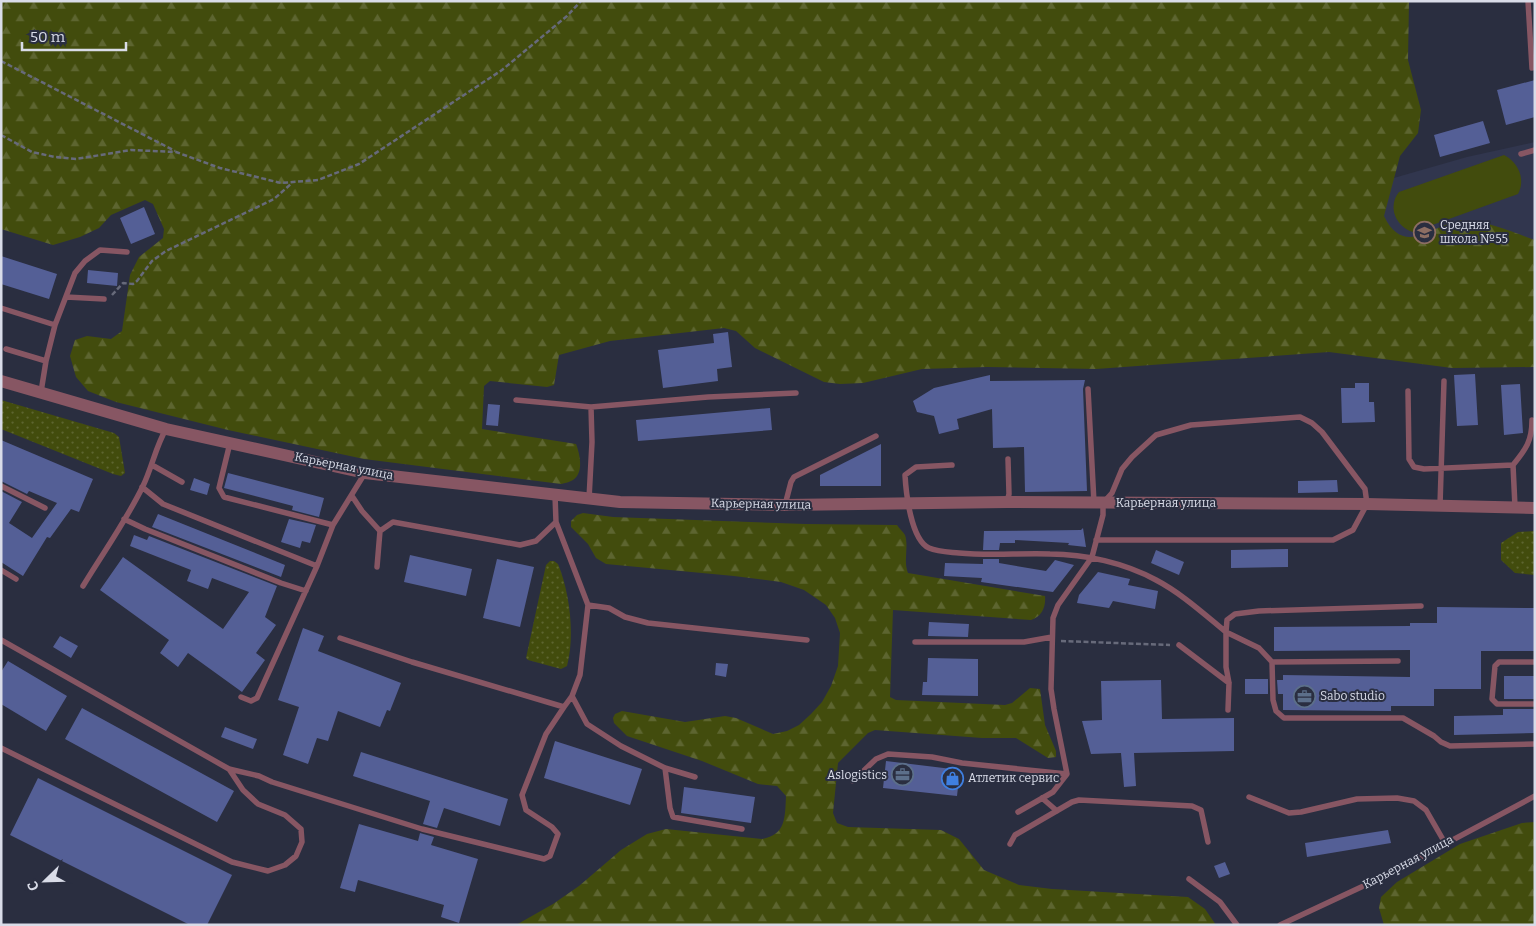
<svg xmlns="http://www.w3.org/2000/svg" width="1536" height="926" font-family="Bitter,serif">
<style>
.built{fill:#31364e}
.grass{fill:url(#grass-dots)}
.forest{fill:url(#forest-firs)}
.garden{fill:#424c0d}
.building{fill:#545f96}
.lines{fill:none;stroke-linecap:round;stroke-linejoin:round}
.path{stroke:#676a7a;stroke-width:2.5;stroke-dasharray:5 2.5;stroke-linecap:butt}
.service{stroke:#875663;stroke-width:5.5}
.tertiary{stroke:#875663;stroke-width:12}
.labels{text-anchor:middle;stroke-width:4;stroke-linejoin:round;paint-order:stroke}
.poi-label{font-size:12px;fill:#d9dce8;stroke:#2a2e40;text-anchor:start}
.street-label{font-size:12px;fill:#d9dce8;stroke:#2a2e40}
</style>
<defs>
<pattern id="grass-dots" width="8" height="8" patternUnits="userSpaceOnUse" patternTransform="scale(1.25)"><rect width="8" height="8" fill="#424c0d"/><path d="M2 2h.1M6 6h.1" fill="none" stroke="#5d6530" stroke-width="1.8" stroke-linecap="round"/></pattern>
<pattern id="forest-firs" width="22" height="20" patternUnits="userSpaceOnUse" patternTransform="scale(1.25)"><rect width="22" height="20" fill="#424c0d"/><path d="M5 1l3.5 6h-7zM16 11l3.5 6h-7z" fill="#5d6530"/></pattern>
</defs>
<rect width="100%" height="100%" fill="#2a2e40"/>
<path class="built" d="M1535 142V274L1254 333 1352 190 1467 157Z"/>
<path class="grass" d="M1 400 114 433 119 437 125 473 121 476 113 474 1 429Z
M1535 531V575L1515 573 1501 560V543L1518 532Z
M550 561H554L558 564C570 593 575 636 567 666L561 669 528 660 526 658 546 565Z"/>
<path class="forest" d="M1 1H1409L1408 60 1421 110 1418 133 1400 156 1384 216C1405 260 1435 221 1464 220 1482 219 1518 234 1535 240V367L1452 368 1329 352 1096 369 987 367 922 369 863 383 840 384 824 382 755 348 736 331 724 328 610 341 559 355 554 385 547 387 490 381 484 386 482 429 576 444C580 454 584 473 573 480 570 482 565 483 561 484L364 459 228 430 116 402 88 391 76 377 70 356 75 340 87 336 111 339 122 331 130 275 139 257 163 238 164 229 153 204 145 200 111 215 99 228 80 237 53 245 1 229Z
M583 513 613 517 805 524 897 525C899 528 903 532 905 535 909 547 903 561 908 573L1045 596C1046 607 1042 616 1031 620L893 610 890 697 896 700 1005 705 1012 703 1030 688 1040 689 1045 725 1056 751V757L1048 758 1016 738H982L875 730 868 733 838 763 833 813 837 823 848 827 941 830 959 839 984 870 1019 885 1052 889 1188 897 1205 909 1216 925H516L553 904 579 886 621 850 647 834 666 829 762 839C786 835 785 817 786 796L777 786 758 784 702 761 627 736 614 723 613 718 615 714 622 711 685 722 725 716 736 718 773 734 787 731 799 725 811 714 822 702 831 686 838 666 840 633 835 618 826 605 804 590 781 582 734 576 606 564 596 558 588 544 571 527V521L577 515Z
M1535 822V925H1384L1379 908 1381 897 1397 882 1460 844 1522 823Z"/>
<path class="garden" d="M1504 155C1518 162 1526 179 1518 194L1413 232C1396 227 1387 207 1399 192Z"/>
<path class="building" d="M1535 80V117L1506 125 1497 90Z
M1483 121 1490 143 1440 157 1434 135Z
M144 207 155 234 131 244 120 218Z
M1 256 57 274 49 299 1 284Z
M88 270 118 273 117 286 87 283Z
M728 332 732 367 717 369 718 381 663 388 658 350 714 343 713 334Z
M1475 374 1478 425 1457 426 1454 375Z
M990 375V381L1085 380 1083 389 1087 491 1025 492 1024 447 993 448 992 409 957 419 959 429 939 434 934 416 917 412 913 401 934 388Z
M1355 383H1369V402H1374L1375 422 1342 423 1341 388H1355Z
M1520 384 1523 433 1504 435 1501 385Z
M488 404 500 405 498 426 486 425Z
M770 408 772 430 638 441 636 420Z
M1 440 93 479 79 512 71 509 50 538 47 537 23 576 1 562V491L22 502 9 523 32 538 57 503 29 491 27 494 1 481Z
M881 444V486H820V475Z
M228 473 324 498 320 513 319 517 292 510 293 506 224 488Z
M194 478 210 484 207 495 190 490Z
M1337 480 1338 492 1298 493V481Z
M158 514 285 565 281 577 152 527Z
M289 519 316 525 310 543 302 541 300 548 281 542Z
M1083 528 1086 547 1068 545 1069 543 1015 540V543H1000L999 550H983L984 531 1081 530Z
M134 535 147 540 149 536 277 586 265 617 276 625 256 653 265 660 242 692 188 653 178 667 160 653 169 640 100 590 123 557 223 629 249 592 212 578 208 589 187 581 191 570 130 546Z
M1288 549V567L1231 568V550Z
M1156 550 1184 562 1179 575 1151 563Z
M410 555 472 569 466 596 404 582Z
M497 559 534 567 520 627 483 618Z
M983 559H999V563L1046 571 1055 560 1074 565 1053 592 981 582 982 578 944 576 945 563 983 564Z
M1098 572 1130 579 1128 585 1158 591 1155 609 1113 601 1109 608 1077 603 1079 595Z
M1437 607 1535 608V651H1481V689H1434V706H1391V711L1283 710V694H1278L1277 680H1283V675L1410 677V650L1274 651V627L1410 626V623H1437Z
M929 622 969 624 968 637 928 636Z
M303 628 324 636 318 651 401 683 390 711 387 710 380 727 338 711 328 741 317 738 308 764 283 755 299 707 278 700Z
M60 636 78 646 71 658 53 647Z
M928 658 978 659V696L922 695 923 682H927Z
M8 661 67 696 46 731 1 704V672Z
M716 663 728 664 726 677 715 675Z
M1504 676H1535V699H1504Z
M1245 679H1268V694H1245Z
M1161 680 1162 719 1234 718V751L1134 753 1136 786 1124 787 1121 753 1091 754 1082 721 1102 720 1101 681Z
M82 708 234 791 217 822 65 739Z
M1503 709H1535V733L1454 735V716L1503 715Z
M225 727 257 739 253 749 221 737Z
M555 741 642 769 630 805 544 778Z
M361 752 508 799 500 826 444 808 437 828 423 824 430 801 353 776Z
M886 761 960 770 957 796 883 788Z
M38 778 232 875 207 925H190L10 835Z
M684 787 755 797 751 823 681 813Z
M359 824 418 841 420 833 434 837 431 845 478 859 459 923 441 917 444 905 358 880 355 892 340 888Z
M1388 830 1391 843 1307 857 1305 843Z
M1225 862 1230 874 1219 878 1214 866Z"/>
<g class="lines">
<path class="path" d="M1 61 175 151
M1 135 32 152 55 157 76 159 131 150 176 152 220 168 281 183 318 180 359 164 502 70 567 16 581 1
M112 295 123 283 133 284 137 281 152 261 166 251 274 199 292 183
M1061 641 1170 645"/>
<path class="service" d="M1528 1 1532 68
M1521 154 1535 150
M66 297 104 299
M1 308 55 325 46 361 41 392
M55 325 75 273 85 261 100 250 127 252
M6 349 46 361
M1088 389 1094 503
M1408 391 1409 459 1414 467 1424 469 1513 465
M516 400 591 407 592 442 589 499
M591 407 708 397 796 393
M230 443 219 488 224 497 333 525
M152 465 182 482
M952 465 916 467 905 475C906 493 911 540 929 548 938 552 950 552 959 553 989 556 1019 553 1050 554 1085 554 1125 563 1156 580 1181 593 1204 614 1226 632V667L1229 683 1228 710
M1 486 45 508
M142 487 163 504 317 566
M555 495 556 522 588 605 580 675 572 696 587 724 621 746 665 768 695 777
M352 496 362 511 380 531
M1007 502 1009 494 1008 459
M785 505 791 482 794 477 876 436
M1440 505 1444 381
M1515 507 1513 465C1526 449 1532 441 1532 420
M124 519 145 529 281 583 306 591
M377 567 380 531 393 522 520 545 536 541 556 522
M1 570 16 579
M83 586C103 553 126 521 143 486 152 467 156 446 166 429
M588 605 609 608 625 617 648 623 807 640
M340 638 412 662 564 707 572 696
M1 640 229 769 259 776 272 782 422 829 544 859 550 856 558 834 552 827 526 810 522 795 546 734 564 707
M915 642H1024L1052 637
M1179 645 1229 683
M1398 661 1272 662 1259 648 1226 632 1227 620 1235 614 1259 611 1421 606
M1272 662 1273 700 1276 711 1284 718H1403L1434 736 1441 742 1450 746 1535 744
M1535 662H1499L1495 666 1492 699 1497 704H1535
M241 697 251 701 257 698 317 566 333 525 365 473
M1 748 232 862 268 871 285 865 296 856 302 842 301 829 285 815 258 804 243 790 229 769
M665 768 670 808 673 817 742 829
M853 781 876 759 888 754 932 757 962 763 1067 774
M1249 797 1289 813 1301 812 1357 799 1397 798 1414 801 1426 810 1445 843
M1042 798 1057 811
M1018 812 1053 792 1067 774 1054 709 1051 689 1053 618 1058 605 1092 557 1103 515V503L1112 493 1122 469 1132 457 1156 435 1191 425 1300 417 1312 423 1322 432 1365 489 1367 504 1353 530 1333 540H1096
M1010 844 1015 835 1072 802 1079 800 1192 806 1201 810 1208 842
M1189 879 1220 902 1237 925
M1280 925 1387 875 1535 796"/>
<path class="tertiary" d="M1 381 166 429 365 473 620 502 785 505 1007 502 1367 504 1535 508"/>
</g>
<defs>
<symbol id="school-ring" viewBox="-11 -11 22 22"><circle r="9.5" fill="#2a2e40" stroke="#8d6e63" stroke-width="1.5"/><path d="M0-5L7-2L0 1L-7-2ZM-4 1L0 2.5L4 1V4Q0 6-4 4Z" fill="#8d6e63"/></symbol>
<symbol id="office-ring" viewBox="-11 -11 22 22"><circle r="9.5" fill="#2a2e40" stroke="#5c6f8a" stroke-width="1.5"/><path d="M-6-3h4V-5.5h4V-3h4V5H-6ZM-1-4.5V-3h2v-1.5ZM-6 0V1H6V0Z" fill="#5c6f8a"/></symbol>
<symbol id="shop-ring" viewBox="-11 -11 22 22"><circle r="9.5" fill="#2a2e40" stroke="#3f7fe0" stroke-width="1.5"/><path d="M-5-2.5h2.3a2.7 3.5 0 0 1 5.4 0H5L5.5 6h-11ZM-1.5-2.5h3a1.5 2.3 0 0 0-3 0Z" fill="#3f7fe0"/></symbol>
</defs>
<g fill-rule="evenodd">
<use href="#school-ring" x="1412" y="220" width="25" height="25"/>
<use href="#office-ring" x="1292" y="684" width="25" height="25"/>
<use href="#office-ring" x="890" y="762" width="25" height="25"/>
<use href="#shop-ring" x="940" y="766" width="25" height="25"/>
</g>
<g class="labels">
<g class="poi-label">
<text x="1440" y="229">Средняя<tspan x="1440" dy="14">школа №55</tspan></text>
<text x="1320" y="700">Sabo studio</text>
<text x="887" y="779" text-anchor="end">Aslogistics</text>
<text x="968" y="782">Атлетик сервис</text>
</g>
<g class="street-label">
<text transform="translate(344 466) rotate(11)" y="4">Карьерная улица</text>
<text x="1166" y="507">Карьерная улица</text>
<text transform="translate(761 504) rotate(1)" y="4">Карьерная улица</text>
<text transform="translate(1408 862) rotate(-28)" y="4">Карьерная улица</text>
</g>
</g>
<rect width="1536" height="926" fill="none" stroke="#d9dce8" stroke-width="5"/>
<g transform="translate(45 881) rotate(247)" stroke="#2a2e40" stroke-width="4" paint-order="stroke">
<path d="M0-4L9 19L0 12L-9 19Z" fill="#d9dce8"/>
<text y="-8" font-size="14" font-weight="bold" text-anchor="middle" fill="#d9dce8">С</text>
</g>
<path d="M22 42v8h104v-8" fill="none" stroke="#d9dce8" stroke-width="2.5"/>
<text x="30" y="42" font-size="15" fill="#d9dce8" stroke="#2a2e40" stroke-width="4" paint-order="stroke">50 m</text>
</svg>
